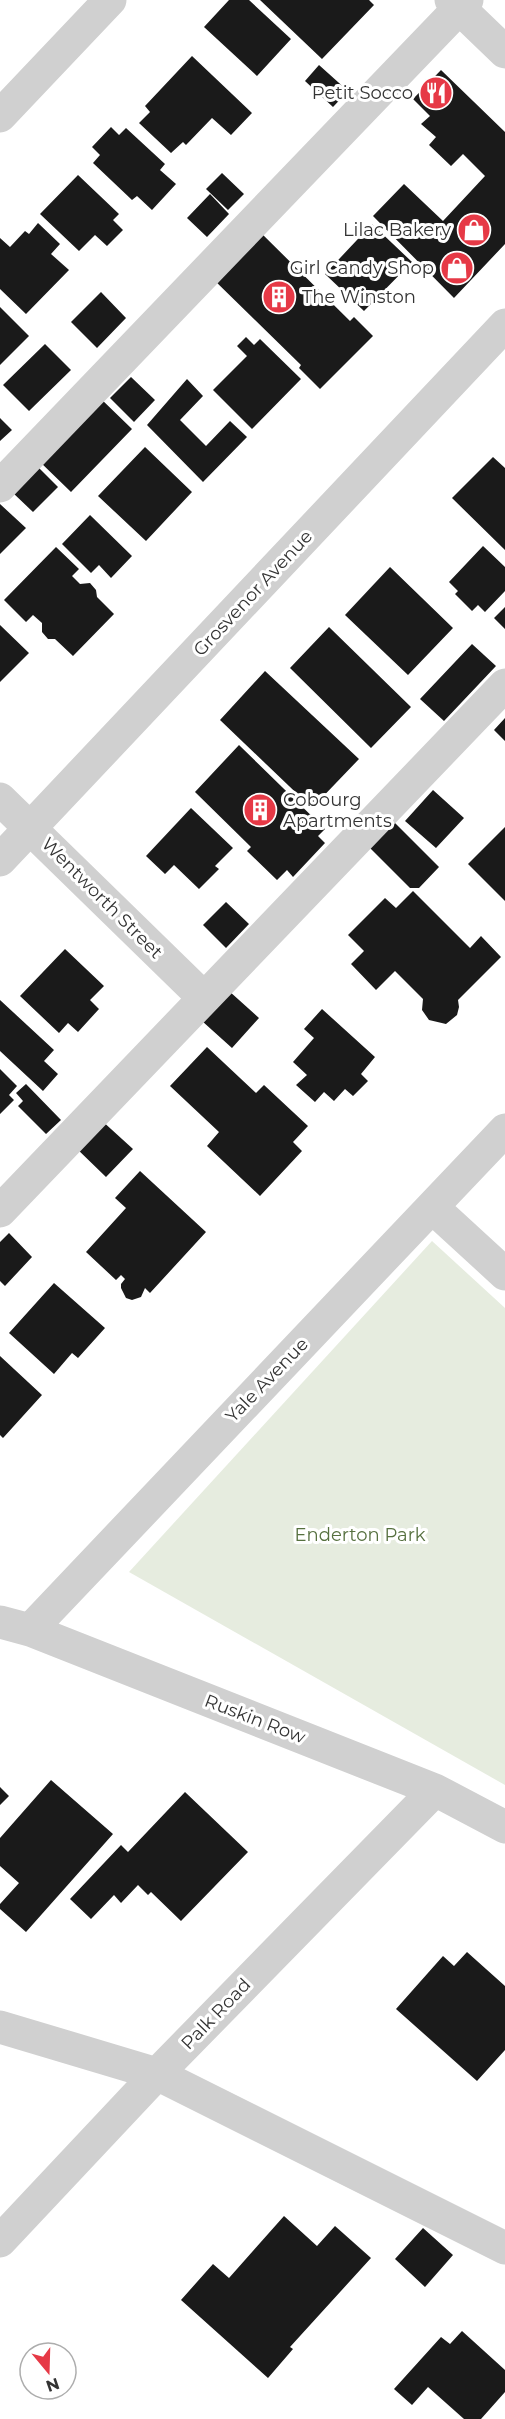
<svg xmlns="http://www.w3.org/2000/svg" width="505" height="2419" font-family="Montserrat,sans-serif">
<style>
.park{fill:#e6ecdf}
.building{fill:#1a1a1a}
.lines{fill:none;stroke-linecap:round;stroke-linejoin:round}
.minor{stroke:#d0d0d0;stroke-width:33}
.labels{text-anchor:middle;stroke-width:6;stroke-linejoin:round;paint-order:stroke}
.poi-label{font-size:18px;fill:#333;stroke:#fff;text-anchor:end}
.street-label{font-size:18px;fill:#333;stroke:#fff}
.park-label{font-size:18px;fill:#56703f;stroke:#fff}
</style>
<rect width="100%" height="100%" fill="#fff"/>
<path class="park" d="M432 1241 505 1308V1785L129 1572Z"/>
<path class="building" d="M229 0H249L291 39 257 76 204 27Z
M260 0H369L374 5 322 59Z
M192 56 252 113 231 135 212 118 186 145 183 142 171 153 139 123 150 112 145 106Z
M319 65 348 91 333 107 305 81Z
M441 70 505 132V244L454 298 373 216 404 184 443 221 485 176 463 154 451 166 429 145 436 137 421 124 430 116 413 99Z
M111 127 119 135 126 128 165 164 160 170 176 184 152 210 137 196 132 200 93 163 100 155 92 147Z
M222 173 244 194 228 210 206 189Z
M78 175 119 214 113 220 123 230 107 246 95 235 79 251 40 214Z
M210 194 229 214 207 237 187 218Z
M38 223 60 244 51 254 69 270 26 314 0 289V238L10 247 25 231 29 234Z
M372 224 412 262 364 311 325 274Z
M258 230 350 321 354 317 373 336 320 389 299 368 301 365 211 277Z
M101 292 126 318 97 348 71 322Z
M0 307 29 336 0 365Z
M246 337 254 345 260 339 301 379 252 429 213 390 247 356 237 346Z
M45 344 71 370 29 411 3 385Z
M131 377 155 400 134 422 110 398Z
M187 379 203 396 180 420 206 446 230 421 247 437 203 482 147 425Z
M98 396 132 429 71 492 37 459Z
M0 418 12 430 0 441Z
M145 447 192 492 146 541 98 496Z
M493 457 505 468V550L452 498Z
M37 466 58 487 33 512 12 492Z
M0 504 26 528 0 554Z
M90 515 132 556 111 578 99 565 91 573 62 544Z
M483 546 505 567V591L485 612 478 605 472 611 455 594 458 591 449 582Z
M56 547 79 569 72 576 80 584 90 583 96 590 97 597 114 614 73 656 55 639H48L42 632V623L33 615 26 622 4 600Z
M390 567 453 628 408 675 345 615Z
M505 607V629L494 618Z
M0 625 29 653 0 682Z
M329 627 411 707 371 748 290 668Z
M472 644 496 666 444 721 420 699Z
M265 671 359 759 312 808 220 720Z
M505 718V741L494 730Z
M239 745 325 829 318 836 325 843 293 877 287 870 277 880 247 851 251 847 195 792Z
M433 790 464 818 436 848 405 821Z
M191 808 233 848 215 866 219 869 199 889 174 865 165 874 146 856Z
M394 822 439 867 419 888H410L369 847Z
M505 827V901L468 864Z
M413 891 470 948 481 936 501 957 458 1000 459 1007 457 1015 446 1024 429 1020 422 1010 423 999 395 971 376 990 351 964 364 951 348 935 385 898 396 908Z
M226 902 249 924 226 948 203 925Z
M65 949 104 986 90 1000 99 1009 78 1032 68 1023 59 1033 20 996Z
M229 991 259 1018 232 1048 202 1021Z
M0 1000 54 1050 44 1061 58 1074 43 1091 0 1051Z
M322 1009 375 1057 361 1074 368 1081 353 1096 345 1089 334 1101 324 1092 315 1102 296 1085 307 1075 293 1062 314 1038 304 1029Z
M207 1047 256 1093 264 1085 308 1126 293 1142 302 1151 260 1196 207 1146 219 1132 170 1086Z
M0 1069 17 1086 9 1095 14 1100 0 1114Z
M26 1084 61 1120 46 1134 18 1106 23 1101 16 1093Z
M100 1119 133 1149 106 1177 74 1146Z
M140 1171 206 1232 150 1293 145 1288 141 1297 132 1300 126 1298 121 1288V1284L125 1279 121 1275 116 1280 86 1252 126 1208 115 1198Z
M9 1233 32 1257 5 1286 0 1281V1242Z
M54 1283 105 1328 78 1358 72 1353 54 1374 9 1333Z
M0 1356 42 1395 3 1438 0 1435Z
M51 1780 113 1834 26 1932 0 1909V1904L19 1883 0 1866V1838Z
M0 1787 9 1796 0 1805Z
M185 1792 248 1852 181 1921 151 1892 148 1895 138 1885 121 1903 114 1895 91 1919 70 1899 121 1845 128 1852Z
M467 1952 505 1986V2050L477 2081 396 2009 443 1956 454 1966Z
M284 2216 317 2246 335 2226 371 2258 290 2347 293 2349 268 2378 181 2300 213 2264 229 2278Z
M423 2228 453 2255 425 2287 395 2259Z
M462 2331 505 2370V2392L481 2419H464L428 2387 412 2405 394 2389 441 2337 450 2344Z"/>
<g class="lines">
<path class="minor" d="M451 0 505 52
M0 116 110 0
M0 486 467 0
M0 799 203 997
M0 860 505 325
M432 1207 505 1274
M0 1211 505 685
M0 1622 30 1630 435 1790 505 1827
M30 1630 505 1130
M0 2027 157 2074 505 2248
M0 2241 157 2074 435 1790"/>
</g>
<defs>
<symbol id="restaurant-disc" viewBox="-11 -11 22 22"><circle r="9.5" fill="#e63946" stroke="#fff"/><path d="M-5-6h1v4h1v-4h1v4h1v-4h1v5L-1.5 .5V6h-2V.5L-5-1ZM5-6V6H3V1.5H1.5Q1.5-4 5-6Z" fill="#fff"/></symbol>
<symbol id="shop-disc" viewBox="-11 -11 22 22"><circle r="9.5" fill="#e63946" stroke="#fff"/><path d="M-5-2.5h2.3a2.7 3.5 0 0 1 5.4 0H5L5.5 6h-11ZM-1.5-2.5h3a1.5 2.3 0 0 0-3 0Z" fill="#fff"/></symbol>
<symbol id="building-disc" viewBox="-11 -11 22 22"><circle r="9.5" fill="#e63946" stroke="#fff"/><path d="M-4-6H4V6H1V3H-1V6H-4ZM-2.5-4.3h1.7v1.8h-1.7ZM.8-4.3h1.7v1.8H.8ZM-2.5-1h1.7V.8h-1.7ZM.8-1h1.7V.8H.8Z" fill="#fff"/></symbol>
</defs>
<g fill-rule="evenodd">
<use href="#restaurant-disc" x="417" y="74" width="38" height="38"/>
<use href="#shop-disc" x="455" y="211" width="38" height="38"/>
<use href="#shop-disc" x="438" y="249" width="38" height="38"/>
<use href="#building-disc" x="260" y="278" width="38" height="38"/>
<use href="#building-disc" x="241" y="791" width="38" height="38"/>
</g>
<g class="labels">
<g class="poi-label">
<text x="413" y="99">Petit Socco</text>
<text x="451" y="236">Lilac Bakery</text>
<text x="434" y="274">Girl Candy Shop</text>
<text x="302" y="303" text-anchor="start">The Winston</text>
<text x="283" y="806" text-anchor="start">Cobourg<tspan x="283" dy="21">Apartments</tspan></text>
</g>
<g class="street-label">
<text transform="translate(253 593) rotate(-47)" y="6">Grosvenor Avenue</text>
<text transform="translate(102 898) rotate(45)" y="6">Wentworth Street</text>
<text transform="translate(267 1380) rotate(-46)" y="6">Yale Avenue</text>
<text transform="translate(255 1719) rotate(21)" y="6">Ruskin Row</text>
<text transform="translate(216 2014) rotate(-46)" y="6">Palk Road</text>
</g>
<g class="park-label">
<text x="360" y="1541">Enderton Park</text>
</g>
</g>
<g transform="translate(48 2371) rotate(161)"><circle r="28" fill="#ffffff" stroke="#adadad" stroke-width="1.5"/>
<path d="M0-4.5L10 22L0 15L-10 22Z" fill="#e63946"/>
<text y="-9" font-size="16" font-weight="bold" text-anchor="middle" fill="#333333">N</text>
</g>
</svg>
